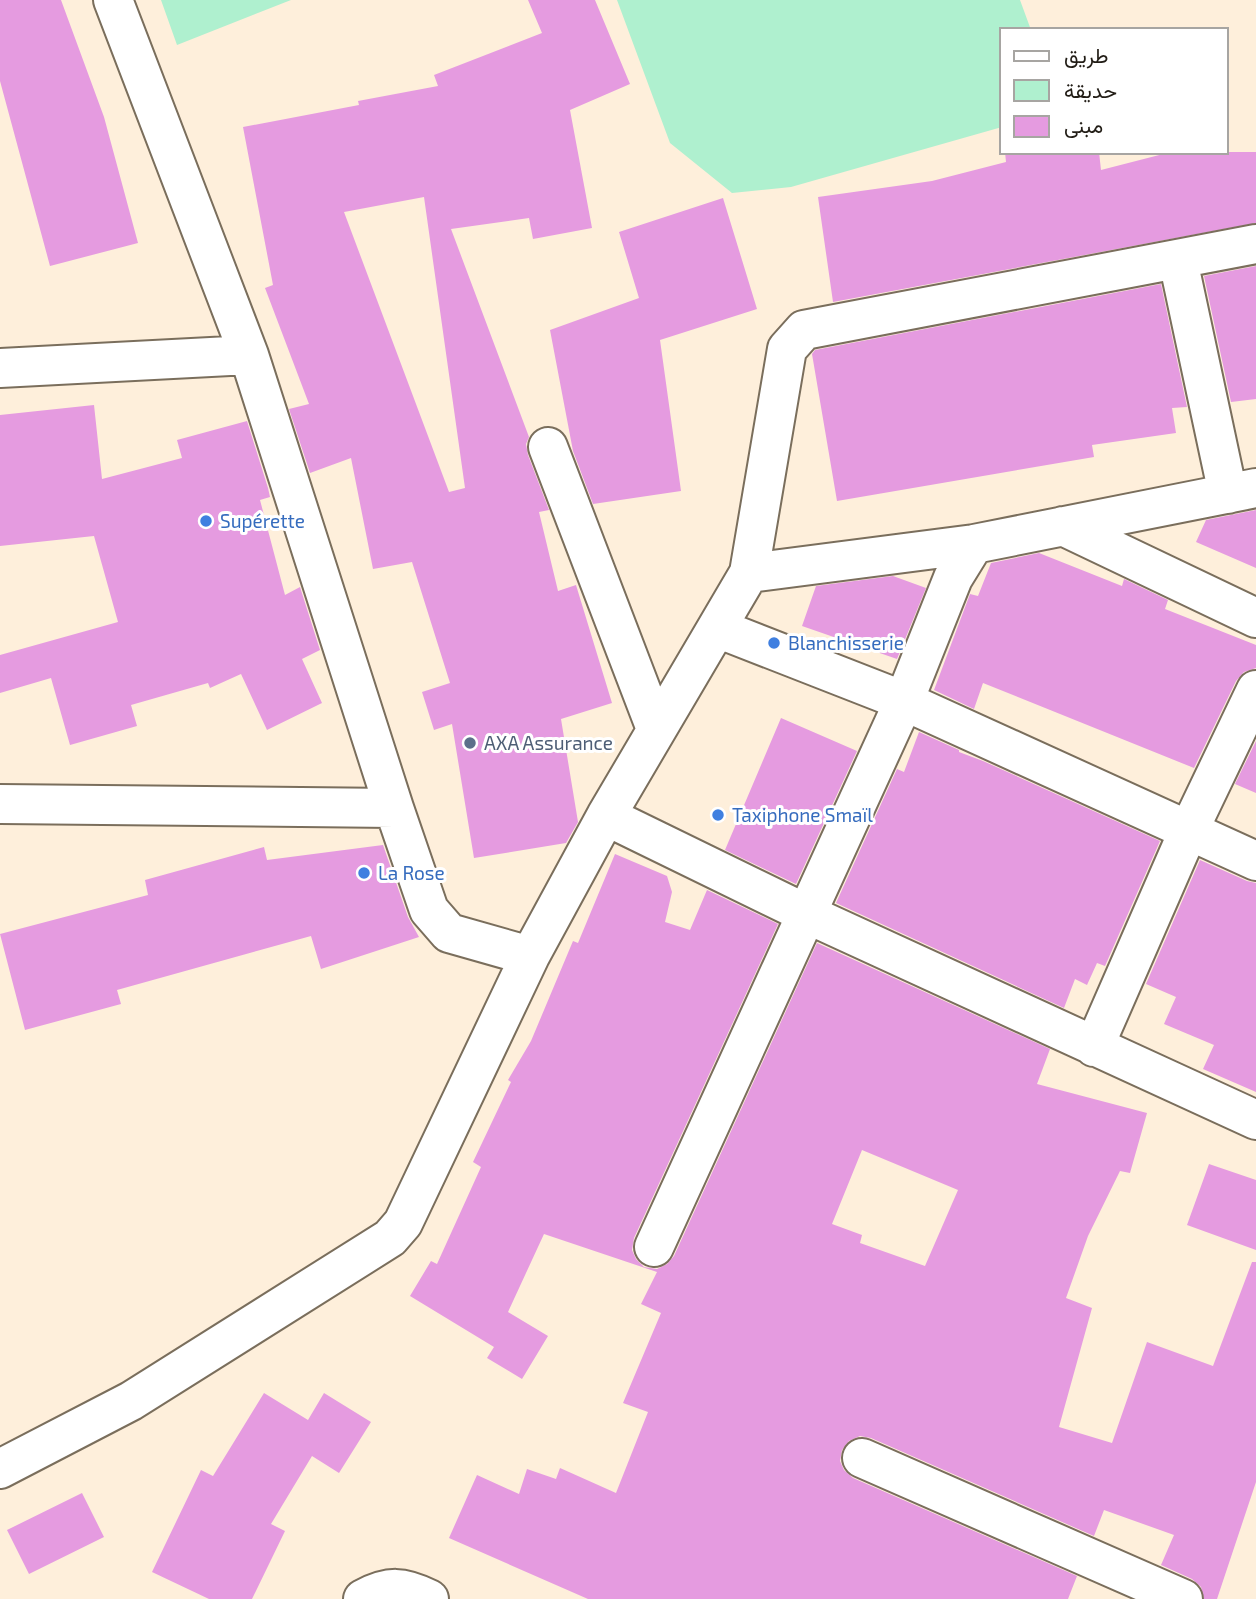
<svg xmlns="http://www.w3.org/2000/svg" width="1256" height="1599" font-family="'Exo 2',Vazirmatn,sans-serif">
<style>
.green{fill:#aff0cf}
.building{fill:#e59be0;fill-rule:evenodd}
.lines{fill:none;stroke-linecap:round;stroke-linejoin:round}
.minor-casing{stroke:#7a6e5c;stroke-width:42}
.minor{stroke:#fff;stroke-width:38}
.shop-dot{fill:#3f7fe0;stroke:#fff;stroke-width:2.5}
.service-dot{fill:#5c6f8a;stroke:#fff;stroke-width:2.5}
.labels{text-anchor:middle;stroke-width:6;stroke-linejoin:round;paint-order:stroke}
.shop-label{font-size:19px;fill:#366cbe;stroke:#fff;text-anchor:start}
.service-label{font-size:19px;fill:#4e5e75;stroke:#fff;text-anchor:start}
</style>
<rect width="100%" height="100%" fill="#feefdb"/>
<path class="green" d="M161 0H291L177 45Z
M617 0H1020L1031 30H1002V127L791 187 732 193 670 143Z"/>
<path class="building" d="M0 0H61L104 117 138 243 50 266 0 81Z
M528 0H595L630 84 570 110 592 228 533 239 529 218 451 229 529 437 526 444 528 455 549 510 539 512 558 591 576 585 612 703 561 719 578 822 566 843 474 858 452 724 434 730 422 692 450 683 412 562 373 569 351 458 310 473 289 409 309 404 265 288 273 285 243 127 359 105 358 101 438 86 434 75 542 33ZM424 197 465 488 449 492 344 212Z
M1005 152H1099L1101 170 1171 152H1256V223L833 302 818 197 932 181 1006 162Z
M723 198 757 309 660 340 681 491 593 504 573 451 550 330 639 298 619 232Z
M1256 266V399L1231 402 1204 276Z
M1161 284 1187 407 1172 408 1176 433 1092 445 1094 457 837 501 812 354 815 350Z
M94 405 102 479 182 458 177 440 247 421 268 488 270 497 260 500 285 595 300 587 320 650 302 659 322 703 267 730 241 674 210 688 208 683 131 705 137 726 70 745 51 678 0 693V655L118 622 94 536 0 546V415Z
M1256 510V568L1196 542 1206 520Z
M1039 553 1122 586 1124 579 1168 600 1165 609 1256 645V668L1244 672 1236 681 1194 768 983 683 974 709 934 690 970 594 978 596 991 563Z
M893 576 926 588 897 659 802 626 816 586Z
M781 718 857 751 796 884 725 850Z
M919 732 959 750V752L983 761 1160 841 1105 966 1097 963 1087 985 1075 979 1064 1008 836 903 897 769 904 772Z
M1256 741V793L1235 784Z
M383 845 408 917 419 937 321 969 311 936 117 990 121 1004 25 1030 0 934 148 895 145 880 264 847 267 860Z
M615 854 667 876 672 892 665 922 690 930 707 890 778 924 634 1238 632 1250 636 1259 644 1267 657 1269 667 1264 674 1256 817 943 1050 1049 1037 1084 1147 1113 1130 1173 1120 1171 1088 1236 1066 1298 1092 1308 1059 1427 1112 1443 1147 1342 1213 1366 1252 1262H1256V1482L1217 1599H1204L1201 1587 1192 1579 1161 1565 1174 1535 1104 1510 1094 1536 871 1438 860 1436 849 1441 842 1450 840 1461 844 1470 853 1478 1077 1576 1068 1599H588L449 1538 477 1475 519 1494 527 1469 556 1479 560 1468 616 1493 648 1412 623 1403 661 1313 641 1304 657 1272 544 1234 508 1312 548 1336 522 1379 487 1358 494 1347 410 1296 431 1261 437 1264 481 1167 473 1162 511 1082 508 1080 531 1041 573 941 578 943ZM862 1150 958 1190 925 1266 860 1243 862 1235 832 1224Z
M1200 860 1247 881 1256 883V1092L1203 1069 1214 1045 1164 1024 1176 997 1146 984Z
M1209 1164 1256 1180V1250L1187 1225Z
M264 1393 308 1420 324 1393 371 1422 339 1473 312 1456 271 1524 285 1531 252 1599H209L152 1572 201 1470 213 1476Z
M82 1493 104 1537 29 1574 7 1530Z"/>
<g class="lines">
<defs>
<path id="minor" d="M113 0 249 355 394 808 429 910 449 933 530 956
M1178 260 1228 494
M0 368 249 355
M548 447 656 729
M1256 488 974 544 953 578 904 701 1256 861
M1063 526 1256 618
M749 573 787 349 804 330 1256 244
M0 804 394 808
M606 816 749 573 974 544
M1094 1047 1188 832 1256 690
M654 1247 904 701 717 628
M862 1458 1183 1599
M0 1469 131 1401 390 1238 403 1223 530 956 606 816 807 914 1256 1120
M363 1599C389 1585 403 1586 429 1599"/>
</defs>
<use href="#minor" class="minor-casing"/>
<use href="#minor" class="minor"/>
</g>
<g class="shop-dot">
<circle cx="206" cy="521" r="7"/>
<circle cx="774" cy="643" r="7"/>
<circle cx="718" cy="815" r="7"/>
<circle cx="364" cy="873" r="7"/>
</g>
<circle class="service-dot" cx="470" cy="743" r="7"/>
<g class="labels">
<g class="shop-label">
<text x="220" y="528">Supérette</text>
<text x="788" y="650">Blanchisserie</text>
<text x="732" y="822">Taxiphone Smaïl</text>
<text x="378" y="880">La Rose</text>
</g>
<g class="service-label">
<text x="484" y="750">AXA Assurance</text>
</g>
</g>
<rect x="1000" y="28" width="228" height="126" fill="#ffffff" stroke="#a7a5a2" stroke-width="2"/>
<rect x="1014" y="51" width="35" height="10" fill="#ffffff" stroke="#a7a5a2" stroke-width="2"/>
<text x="1064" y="63" font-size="21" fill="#221d16">طريق</text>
<rect x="1014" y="80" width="35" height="21" fill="#aff0cf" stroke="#a7a5a2" stroke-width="2"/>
<text x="1064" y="98" font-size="21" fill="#221d16">حديقة</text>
<rect x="1014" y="116" width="35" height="21" fill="#e59be0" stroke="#a7a5a2" stroke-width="2"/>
<text x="1064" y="133" font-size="21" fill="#221d16">مبنى</text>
</svg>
